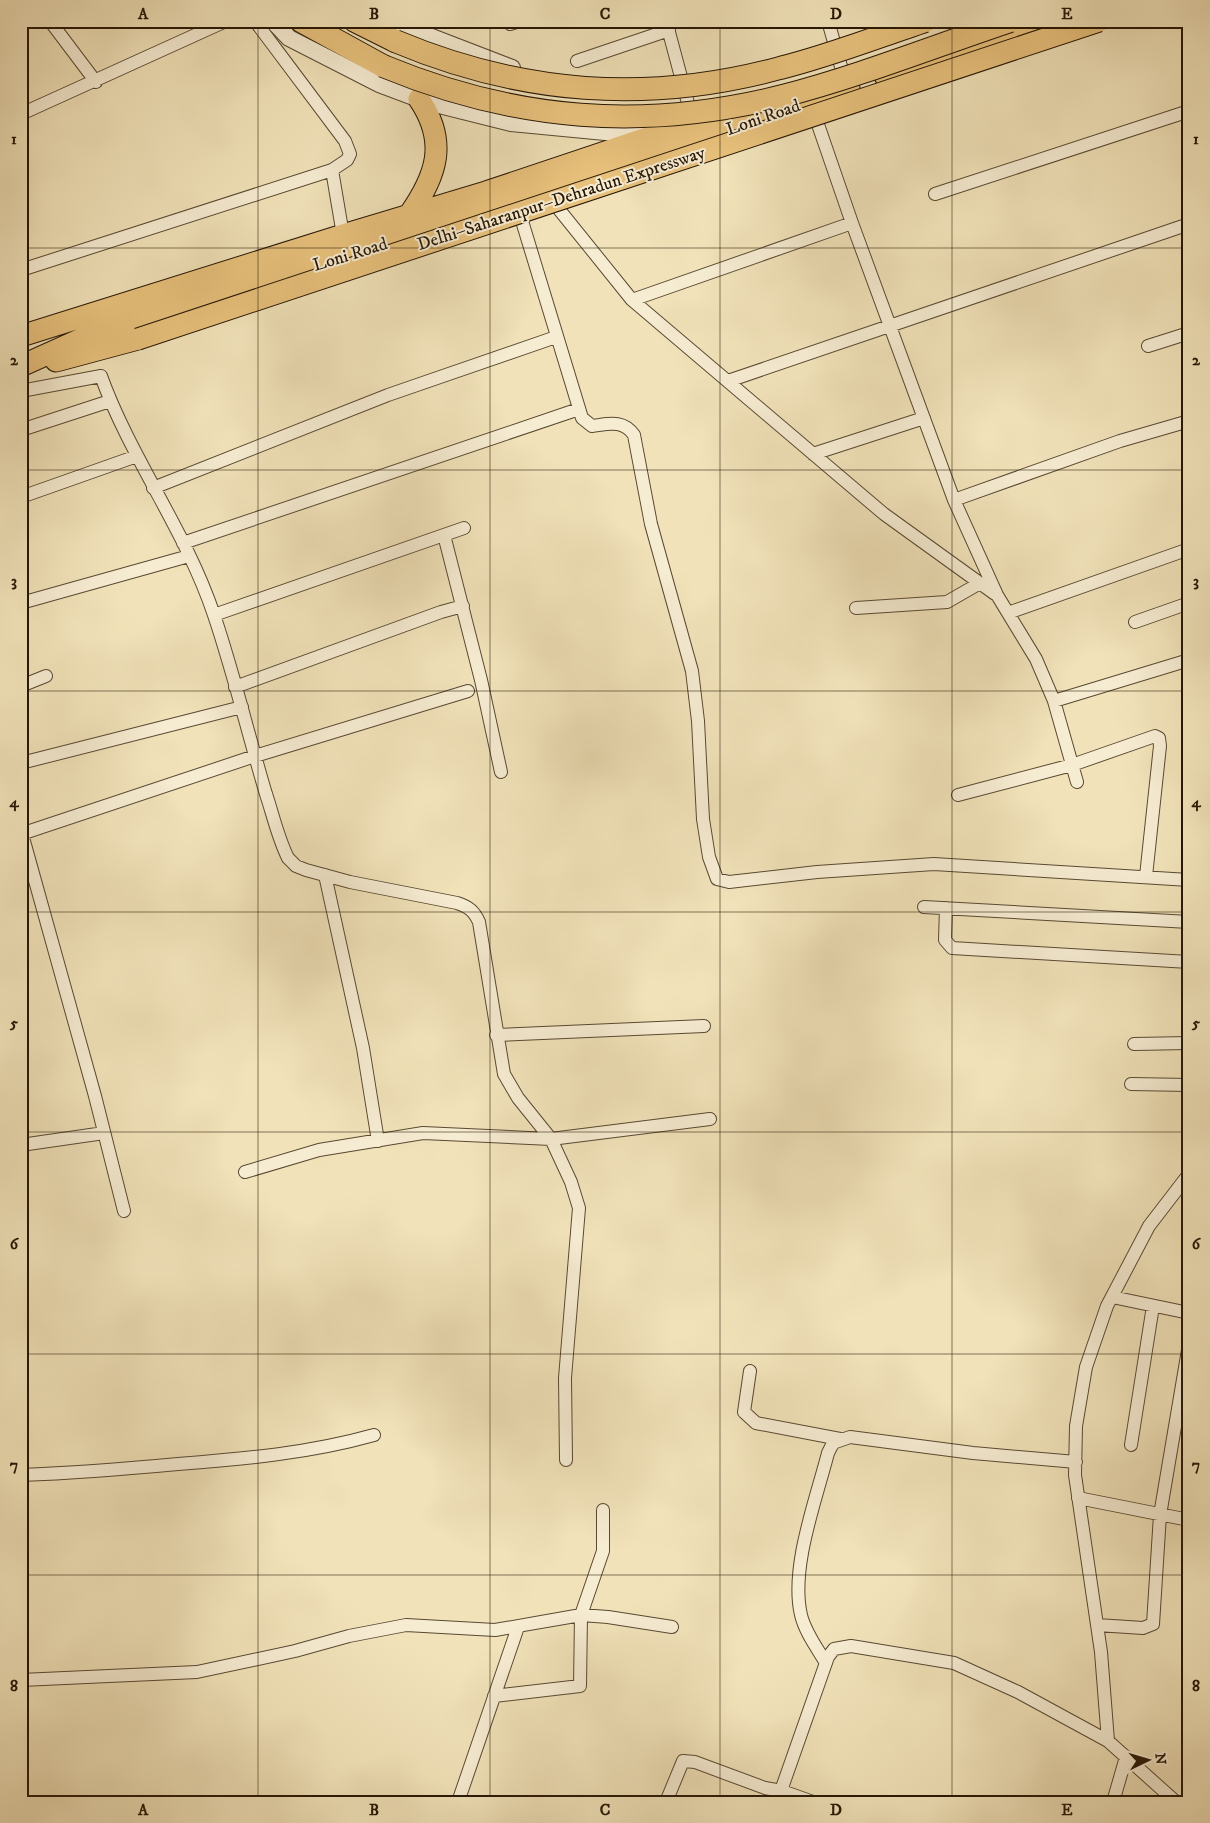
<svg xmlns="http://www.w3.org/2000/svg" width="1210" height="1823" font-family="'IM FELL DW Pica',serif">
<style>
.lines{fill:none;stroke-linecap:round;stroke-linejoin:round}
.minor-casing{stroke:#594932;stroke-width:14}
.tertiary-casing{stroke:#594932;stroke-width:18}
.trunk-casing{stroke:#261605;stroke-width:23}
.motorway-casing{stroke:#261605;stroke-width:24}
.minor{stroke:#f6ecd2;stroke-width:12}
.tertiary{stroke:#f6ecd2;stroke-width:16}
.trunk{stroke:#e8c17c;stroke-width:21}
.motorway{stroke:#e8c17c;stroke-width:22}
.trunk-bridge-casing{stroke:#261605;stroke-width:23;stroke-linecap:butt}
.motorway-bridge-casing{stroke:#261605;stroke-width:24;stroke-linecap:butt}
.trunk-bridge{stroke:#e8c17c;stroke-width:21}
.motorway-bridge{stroke:#e8c17c;stroke-width:22}
.grid{fill:none;stroke:#261605;stroke-width:1;stroke-opacity:0.55}
.labels{text-anchor:middle;stroke-width:4;stroke-linejoin:round;paint-order:stroke}
.street-label{font-size:18px;fill:#261605;stroke:#f6ecd2}
.neatline{fill:none;stroke:#261605;stroke-width:2}
.grid-label{font-size:16px;text-anchor:middle;font-weight:bold;fill:#261605}
</style>
<rect width="100%" height="100%" fill="#f1e2b9"/>
<filter id="stains"><feTurbulence type="fractalNoise" baseFrequency=".004" numOctaves="4"/><feColorMatrix values="0 0 0 0 .2 0 0 0 0 .09 0 0 0 0 .02 0 0 0 .5 -.17"/></filter>
<radialGradient id="worn" r=".72"><stop offset=".6" stop-color="#630" stop-opacity="0"/><stop offset="1" stop-color="#630" stop-opacity=".3"/></radialGradient>
<g class="lines">
<defs>
<path id="minor" d="M50 21 96 82
M666 21 692 118
M828 21 842 70
M510 24 520 21
M577 61 669 30
M813 110 852 223 954 500 997 595 1036 659 1054 701 1077 782
M21 114 226 21
M332 170 343 235
M935 194 1189 111
M549 197 632 300 884 514 995 594
M518 208 582 418 592 426C608 424 623 419 634 435L651 524 692 671 698 721 703 819 709 857 717 879 729 882 817 872 934 864 1189 880
M21 270 332 170 347 160 350 154 345 141 255 21
M632 300 852 223
M1148 346 1189 333
M728 381 1189 224
M21 391 101 376C131 459 186 531 214 615 234 674 248 734 266 794 273 815 278 838 288 858L296 866 306 870 350 882 457 903C469 907 474 911 479 922L504 1074 518 1098 551 1139 571 1182 579 1208 565 1378 566 1460
M21 430 110 401
M813 454 924 418
M153 488 388 395 556 337
M21 497 137 456
M954 500 1120 441 1189 421
M444 535 481 680 501 772
M183 543 579 409
M21 603 189 556
M856 608 947 602 980 583
M1008 613 1189 549
M214 615 464 528
M1135 622 1189 603
M21 686 46 676
M235 687 441 612 463 606
M1054 701 1189 660
M21 763 242 707
M958 795 1072 765 1155 736 1159 738 1160 746 1146 876
M21 834 255 756 468 691
M22 834 95 1096 124 1211
M325 875 363 1048 378 1141
M924 907 1189 922
M946 908 945 940 952 948 1189 962
M496 1035 704 1026
M1134 1044 1189 1043
M1131 1084 1189 1085
M21 1145 104 1133
M245 1172 319 1150 423 1133 551 1139 710 1119
M1112 1297 1189 1313
M750 1371 744 1412 756 1423 840 1439
M1131 1445 1153 1306
M21 1475C74 1473 125 1469 178 1464 244 1459 310 1453 374 1435
M1078 1498 1189 1520
M1097 1625 1143 1628 1153 1624 1160 1515 1189 1344
M826 1663C817 1648 805 1632 801 1615 790 1568 816 1500 828 1453L833 1443 850 1437 973 1453 1076 1462
M21 1680 197 1672 295 1651 349 1636 406 1625 495 1630 581 1615 608 1617 672 1627
M494 1696 580 1686 581 1615 603 1551V1510
M1108 1741 1101 1652 1075 1475 1076 1426 1086 1367 1107 1306 1149 1226 1189 1174
M458 1802 518 1627
M666 1802 683 1761 695 1762 765 1788 782 1791 813 1802
M777 1802 828 1657 834 1649 851 1646 954 1663 1018 1692 1108 1741 1176 1802
M1113 1802 1126 1757"/>
<path id="tertiary" d="M273 21 289 38 379 84 427 102 511 123 647 136
M390 21 512 68"/>
<path id="trunk" d="M885 76 1051 21
M409 215C437 175 448 142 419 99
M21 336 343 235 486 192 719 114
M56 361 138 339
M21 366 81 339 498 207 849 88"/>
<path id="motorway" d="M301 21 383 66
M355 21 395 41"/>
</defs>
<use href="#minor" class="minor-casing"/>
<use href="#tertiary" class="tertiary-casing"/>
<use href="#trunk" class="trunk-casing"/>
<use href="#motorway" class="motorway-casing"/>
<use href="#minor" class="minor"/>
<use href="#tertiary" class="tertiary"/>
<use href="#trunk" class="trunk"/>
<use href="#motorway" class="motorway"/>
<defs>
<path id="trunk-bridge" d="M138 339 1099 21"/>
<path id="motorway-bridge" d="M395 41C521 94 647 104 780 68 829 56 877 37 925 21
M383 66C516 121 644 131 783 96 860 76 935 46 1010 21"/>
</defs>
<use href="#trunk-bridge" class="trunk-bridge-casing"/>
<use href="#motorway-bridge" class="motorway-bridge-casing"/>
<use href="#trunk-bridge" class="trunk-bridge"/>
<use href="#motorway-bridge" class="motorway-bridge"/>
</g>
<path class="grid" d="M258 21V1802M490 21V1802M720 21V1802M952 21V1802M21 248H1189M21 470H1189M21 691H1189M21 912H1189M21 1132H1189M21 1354H1189M21 1575H1189"/>
<g class="labels">
<g class="street-label">
<text transform="translate(763 117) rotate(-19)" y="6">Loni Road</text>
<text transform="translate(561 198) rotate(-18)" y="6">Delhi–Saharanpur–Dehradun Expressway</text>
<text transform="translate(350 254) rotate(-17)" y="6">Loni Road</text>
</g>
</g>
<rect width="1210" height="1823" fill="none" stroke="#f1e2b9" stroke-width="55"/>
<g transform="translate(1148 1760) rotate(85)" stroke="#f6ecd2" stroke-width="4" paint-order="stroke">
<path d="M0-4L9 19L0 12L-9 19Z" fill="#261605"/>
<text y="-8" font-size="14" font-weight="bold" text-anchor="middle" fill="#261605">N</text>
</g>
<rect x="28" y="28" width="1154" height="1768" class="neatline"/>
<g class="grid-label">
<text x="143" y="19">A</text>
<text x="374" y="19">B</text>
<text x="605" y="19">C</text>
<text x="836" y="19">D</text>
<text x="1067" y="19">E</text>
<text x="14" y="144">1</text>
<text x="1196" y="144">1</text>
<text x="14" y="365">2</text>
<text x="1196" y="365">2</text>
<text x="14" y="586">3</text>
<text x="1196" y="586">3</text>
<text x="14" y="807">4</text>
<text x="1196" y="807">4</text>
<text x="14" y="1028">5</text>
<text x="1196" y="1028">5</text>
<text x="14" y="1249">6</text>
<text x="1196" y="1249">6</text>
<text x="14" y="1470">7</text>
<text x="1196" y="1470">7</text>
<text x="14" y="1691">8</text>
<text x="1196" y="1691">8</text>
<text x="143" y="1815">A</text>
<text x="374" y="1815">B</text>
<text x="605" y="1815">C</text>
<text x="836" y="1815">D</text>
<text x="1067" y="1815">E</text>
</g>
<rect width="100%" height="100%" filter="url(#stains)"/>
<rect width="100%" height="100%" fill="url(#worn)"/>
</svg>
